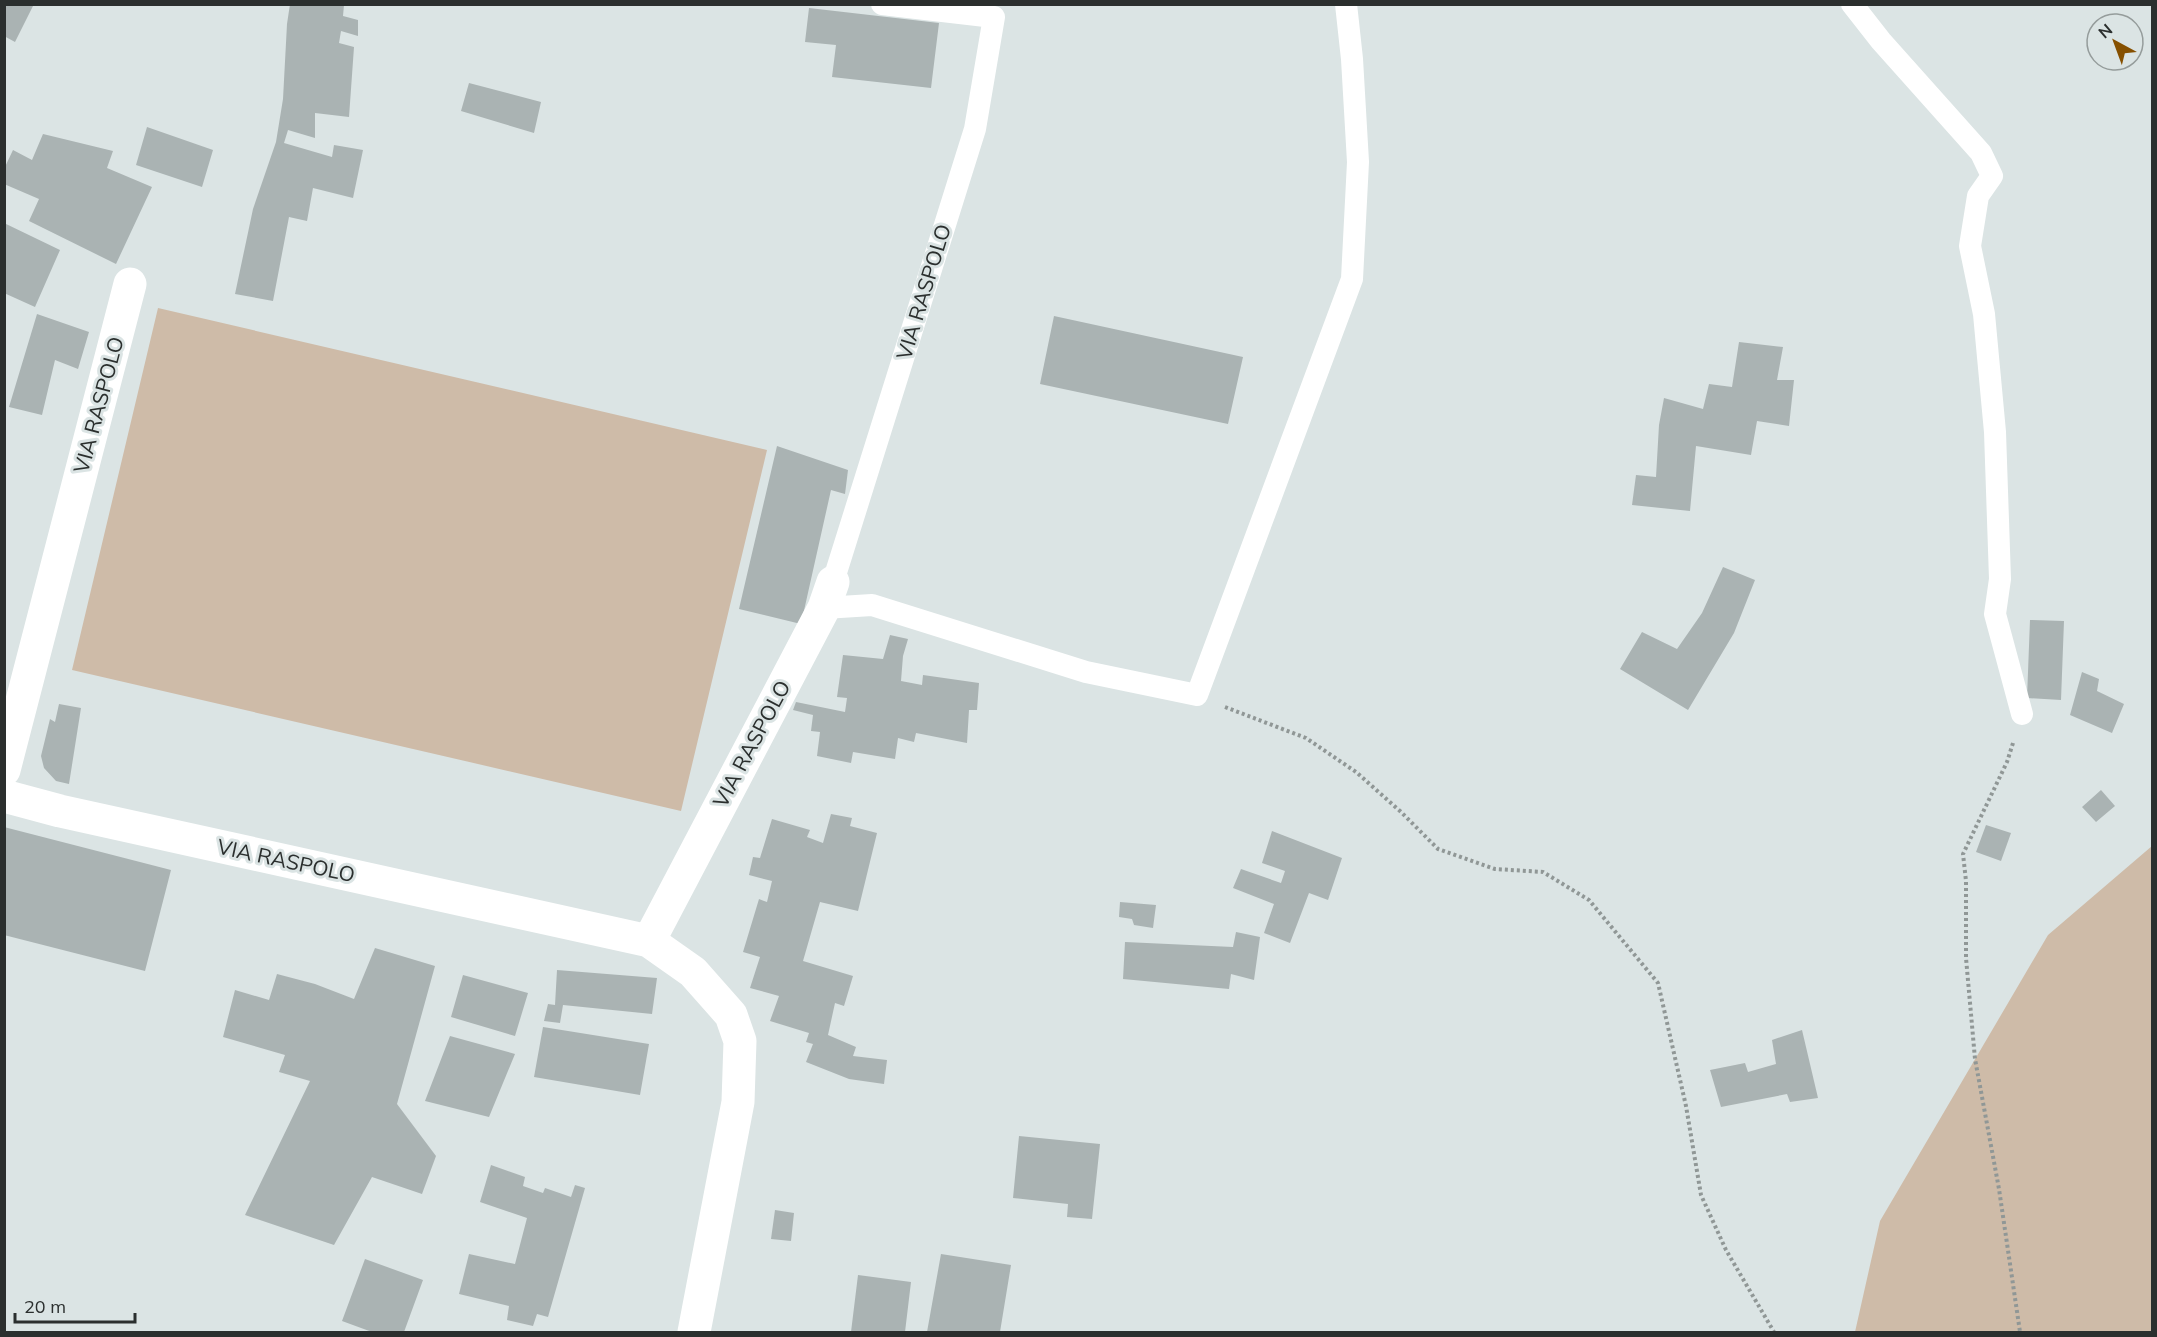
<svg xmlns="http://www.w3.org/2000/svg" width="2157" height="1337" font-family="Mulish,sans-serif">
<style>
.green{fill:#cebba8}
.building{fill:#aab3b3}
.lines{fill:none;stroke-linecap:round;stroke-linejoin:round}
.path{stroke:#909796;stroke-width:4;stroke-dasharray:3 3;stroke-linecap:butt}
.service{stroke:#fff;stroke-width:22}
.minor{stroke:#fff;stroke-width:33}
.labels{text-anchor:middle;stroke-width:6;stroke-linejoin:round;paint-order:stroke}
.street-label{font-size:21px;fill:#2b2f2e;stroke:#dbe4e4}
</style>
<rect width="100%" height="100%" fill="#dbe4e4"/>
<path class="green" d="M158 308 767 450 681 811 72 670Z
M2152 846V1332H1855L1880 1221 2048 935Z"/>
<path class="building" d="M4 4H30L33 6 15 42 4 36Z
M290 4 344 5 343 16 358 20V36L341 31 339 43 354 47 349 117 315 113V138L288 130 284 143 332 157 334 145 363 150 353 198 313 188 307 221 289 217 273 301 235 294 253 209 276 142 283 99 287 24Z
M809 8 939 23 931 88 832 77 836 45 805 42Z
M469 83 541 102 534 133 461 111Z
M147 127 213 150 202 187 136 165Z
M43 134 113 151 107 168 152 187 116 264 29 221 39 199 4 184V169L13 150 32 160Z
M4 223 60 250 35 307 4 293Z
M37 314 89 332 78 369 55 360 42 415 9 407Z
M1054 316 1243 357 1228 424 1040 384Z
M1739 342 1783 347 1777 380H1794L1789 426 1757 421 1751 455 1696 446 1690 511 1632 505 1636 475 1656 477 1659 425 1664 398 1703 409 1709 384 1732 387Z
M777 446 848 470 845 494 831 490 801 624 739 609Z
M1723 567 1755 580 1734 633 1688 710 1620 669 1642 632 1677 649 1702 613Z
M2030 620 2064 621 2061 700 2027 698Z
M890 635 908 639 903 656 901 681 922 685 923 675 979 683 977 710H969L967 743 916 733 914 742 898 738 895 759 853 752 851 763 817 756 820 732 811 731 813 715 793 710 796 702 845 712 847 698 837 697 843 655 883 659Z
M2082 672 2099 679 2097 691 2124 704 2112 733 2070 715Z
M59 704 81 708 69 784 56 781 44 768 41 756 50 719 55 722Z
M2101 790 2115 806 2096 822 2082 807Z
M831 814 852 818 850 826 877 833 858 911 820 902 803 961 853 976 844 1006 835 1003 828 1035 856 1047 853 1056 887 1060 884 1084 849 1079 806 1062 813 1044 806 1042 809 1033 770 1021 779 996 750 988 760 957 743 952 759 899 767 902 772 881 749 875 753 857 760 858 772 819 810 830 807 837 823 843Z
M1986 825 2011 833 2001 861 1976 852Z
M4 827 171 870 145 971 4 935Z
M1272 831 1342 858 1328 900 1309 893 1290 943 1264 933 1274 904 1233 888 1241 869 1281 883 1285 871 1262 863Z
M1120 902 1156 905 1153 928 1134 925 1132 919 1119 917Z
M1236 932 1260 937 1254 980 1231 974 1229 989 1123 979 1125 942 1233 947Z
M375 948 435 966 397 1104 436 1156 422 1194 372 1177 334 1245 245 1215 310 1081 279 1072 285 1055 223 1037 235 990 269 1000 277 974 315 984 354 999Z
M557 970 657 978 652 1014 563 1005 560 1023 544 1021 548 1004 555 1005Z
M463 975 528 993 515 1036 451 1017Z
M543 1027 649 1044 640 1095 534 1077Z
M1802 1030 1818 1098 1790 1102 1787 1094 1721 1107 1710 1070 1745 1063 1748 1072 1776 1064 1772 1040Z
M450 1036 515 1054 489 1117 425 1101Z
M1019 1136 1100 1144 1092 1219 1067 1217 1068 1204 1013 1198Z
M491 1165 525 1177 523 1186 543 1193 545 1188 571 1197 575 1185 585 1188 548 1317 537 1314 533 1326 507 1320 509 1306 459 1294 469 1254 515 1264 527 1218 480 1202Z
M775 1210 794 1213 791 1241 771 1239Z
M941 1254 1011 1265 1000 1332H927Z
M365 1259 423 1280 404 1332H372L342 1321Z
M858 1275 911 1282 905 1332H851Z"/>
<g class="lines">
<path class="path" d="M1225 707 1306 738 1356 772 1400 811 1438 849 1495 869 1543 872 1589 900 1658 983 1686 1106 1701 1195 1726 1250 1774 1332
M2013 743 2007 762 1963 854 1966 881V958L1975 1059 1999 1189 2020 1332"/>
<path class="service" d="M1852 4 1881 41 1981 153 1992 176 1978 196 1970 246 1984 314 1995 432 2000 579 1995 614 2022 714
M833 582 975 129 994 17 882 4
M824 608 872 605 1086 672 1197 695 1352 279 1358 162 1352 59 1346 4"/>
<path class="minor" d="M4 770 130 284
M4 796 60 811 649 941 824 608 833 582
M649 941 693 972 731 1015 740 1041 738 1102 694 1332"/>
</g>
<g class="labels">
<g class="street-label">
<text transform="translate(924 292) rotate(-73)" y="7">VIA RASPOLO</text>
<text transform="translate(99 405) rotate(-75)" y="7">VIA RASPOLO</text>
<text transform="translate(752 744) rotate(-62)" y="7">VIA RASPOLO</text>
<text transform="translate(286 861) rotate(12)" y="7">VIA RASPOLO</text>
</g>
</g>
<rect width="2157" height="1337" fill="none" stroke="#2b2f2e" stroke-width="12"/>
<g transform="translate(2115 42) rotate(319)"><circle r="28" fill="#dbe4e4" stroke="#959c9b" stroke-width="1.5"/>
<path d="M0-4.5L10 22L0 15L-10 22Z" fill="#865000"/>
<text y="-9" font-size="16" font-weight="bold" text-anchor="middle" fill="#2b2f2e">N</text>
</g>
<path d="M15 1313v9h120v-9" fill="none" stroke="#2b2f2e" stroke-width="3"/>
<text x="24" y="1313" font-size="18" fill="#2b2f2e" stroke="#dbe4e4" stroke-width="4.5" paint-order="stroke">20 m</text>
</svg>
